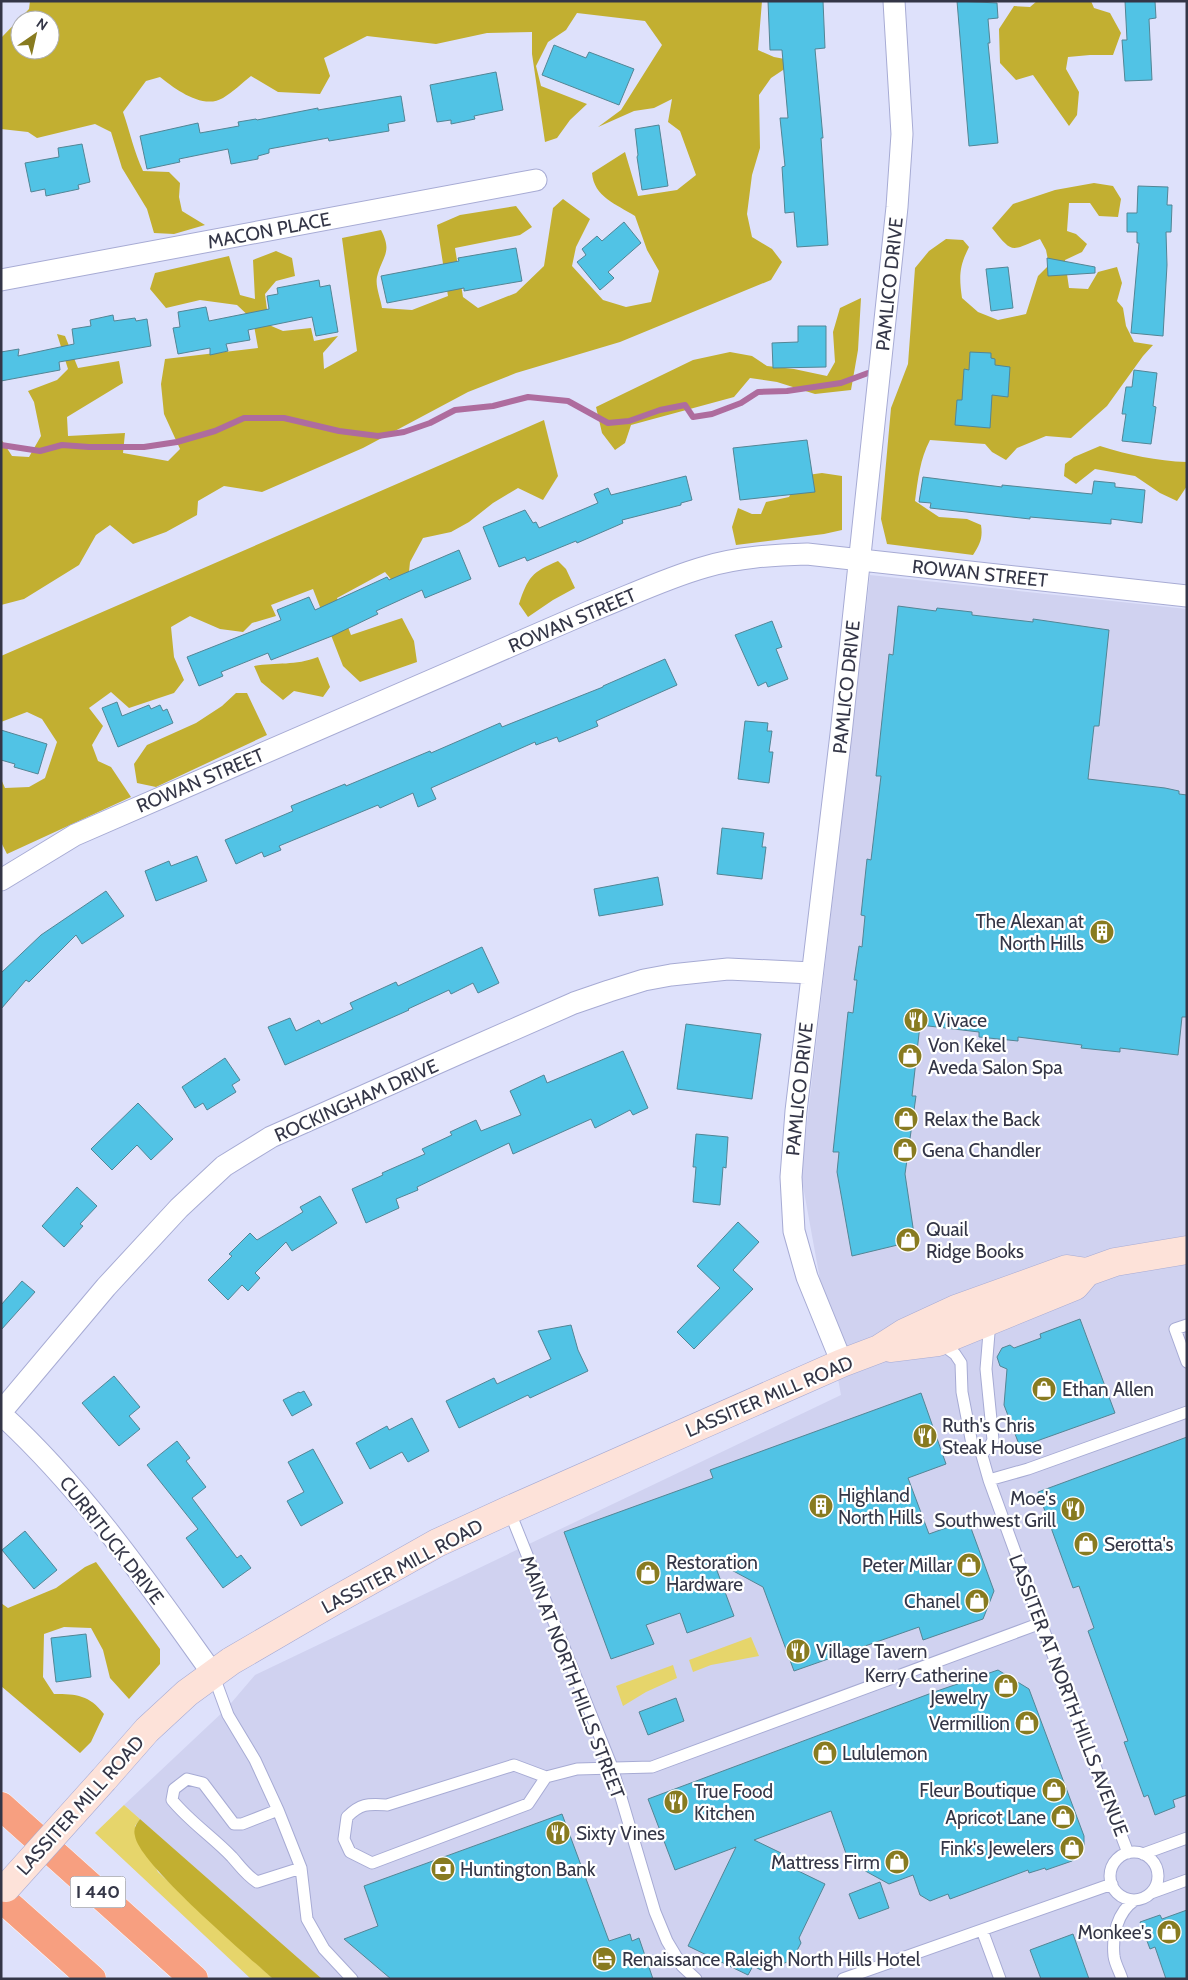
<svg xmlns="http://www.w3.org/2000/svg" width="1188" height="1980" font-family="Cabin,sans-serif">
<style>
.built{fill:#d0d2f0}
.green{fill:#e6d56b}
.forest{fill:#c2af31;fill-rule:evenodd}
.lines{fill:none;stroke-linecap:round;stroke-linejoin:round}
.stream{stroke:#ae6c9e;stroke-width:6}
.building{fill:#51c3e5;stroke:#538595}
.lane-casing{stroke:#a7abd4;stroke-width:13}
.street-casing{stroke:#a7abd4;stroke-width:23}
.secondary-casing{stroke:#a7abd4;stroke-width:29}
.highway-casing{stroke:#fff;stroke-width:29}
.lane{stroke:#fff;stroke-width:11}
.street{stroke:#fff;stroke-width:21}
.secondary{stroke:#fde2d9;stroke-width:28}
.highway{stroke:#f79f80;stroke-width:28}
.secondary-bridge-casing{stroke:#a7abd4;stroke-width:29;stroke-linecap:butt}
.secondary-bridge{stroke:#fde2d9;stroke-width:28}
.labels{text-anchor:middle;stroke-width:4.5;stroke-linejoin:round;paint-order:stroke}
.shield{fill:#fff;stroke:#71727e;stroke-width:1}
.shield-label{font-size:18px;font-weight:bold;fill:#343647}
.street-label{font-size:19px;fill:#343647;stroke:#fff}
.poi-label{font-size:19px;fill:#343647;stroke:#fff;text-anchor:start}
</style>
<rect width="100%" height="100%" fill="#dee1fb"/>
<path class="built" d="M870 575 1187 609V1979H322L124 1805 226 1709 255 1675 841 1395 801 1175Z"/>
<path class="green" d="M751 1637 759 1656 711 1665 693 1672 689 1660Z
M673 1665 677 1678 646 1692 623 1706 616 1686Z
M124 1805 140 1819 135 1826 158 1872 273 1979H251L95 1833Z"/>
<path class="forest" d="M30 1H762L758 50 774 57 790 60 786 68 771 78 759 95 760 148 752 175 747 214 752 237 772 249 782 262 771 280 620 342 516 373 468 392 363 448 262 492 224 486 198 501 197 515 166 532 133 544 110 525 96 535 79 565 24 599 1 605V439L12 456 29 457 41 436 34 402 28 391 57 380 68 369 57 334 65 336 78 368 119 361 123 383 67 417 68 436 125 433 123 453 168 461 180 449 164 414 161 384 165 359 258 348 253 320 237 305 200 300 166 308 150 289 155 273 229 256 240 295 255 299 253 260 276 251 292 258 295 276 276 281 265 294 269 325 283 331 311 328 314 341 338 336 323 353 324 369 357 351 342 238 381 230C393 253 382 256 377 277 375 286 381 300 382 308L412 310 448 296 437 225 460 215 516 206 532 227 520 235 455 248 463 297 478 308 516 293 544 266 553 208 563 199 590 219 576 247 572 266 603 300 626 307 651 302 659 271 647 250 635 216C616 204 594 197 592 173L625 152 638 196 677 190 696 175 680 131 668 122 672 99 654 108 634 111 598 127 621 110 662 45 645 21 577 13 566 30 548 42 536 66 541 86 587 104 570 120 557 138 545 142 532 54V32L487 33 436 44 367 36 324 58 330 76 320 94 278 92 251 76C242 83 233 92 223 98 203 110 175 89 160 77L146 81 123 112C130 132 134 152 143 171L169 172 180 183 179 197 182 211 205 225 174 234 154 233 147 209 122 168 111 132 95 124 37 138 28 132 1 129V38L29 9ZM20 20H50V50H20Z
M1037 1H1091L1094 8 1110 13 1121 33 1113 55H1090L1068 57 1066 69 1079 92 1077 115 1069 126 1033 75 1016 80 1000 63 999 29 1014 6 1030 7Z
M1094 183 1113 186 1121 199 1118 217 1099 216 1090 203H1069L1067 231 1076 234 1087 244 1082 252 1065 260 1069 288 1088 289 1098 272 1117 267 1122 283 1117 301 1123 308 1126 326 1134 342 1153 345 1143 356 1107 406 1071 438 1046 436 1017 448 1006 460 992 452 985 444 930 440C920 459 918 479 915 501L939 517 967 519 981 525C983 538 980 544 973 555L887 544 881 519 891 408 908 364 915 268 929 251 946 239 963 240 969 247C959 267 959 276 962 298L978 312 998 320 1026 314 1038 276 1049 265 1046 250 1040 239C1010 251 1013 254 992 228L1013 204 1055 190Z
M861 298 858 350 851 390 815 394 777 382 750 378 734 397 631 425 625 443 615 450 602 433 596 407 693 360 730 352 752 356 767 366 794 369 827 376 835 362 833 332 840 308Z
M544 420 558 476 543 500 518 488 493 503 469 522 451 532 423 538 410 562 408 581 403 594 385 572 337 598 351 635 402 618 414 641 417 662 360 682 343 666 313 589 271 605 276 616 252 623 243 632 220 629 190 616 171 627 174 657 184 680 174 693 129 708 111 692 89 708 103 726 92 745 98 761 111 767 131 797 7 854 1 842V779L5 788 29 787 45 778 57 742 42 719 27 712 1 722V656Z
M1100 446C1129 455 1156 461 1187 462V486L1177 501 1160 493 1135 476 1095 469 1076 484 1064 476 1065 464 1074 457Z
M822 473 842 476V530L824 534 736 545 732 527 738 508 752 514H761L766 502 789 497 800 476Z
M558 561 566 569 575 588 553 600 528 617 519 604C528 577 532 572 558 561Z
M318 657 330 687 323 697 294 691 283 700 261 682 254 666C277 662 295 666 318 657Z
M236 693H247L267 735 156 787 137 783 134 764 147 745 196 723 222 706Z
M96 1562 160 1649V1664L129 1699 110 1678 103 1650 91 1628 64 1627 44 1634 43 1677 54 1694C77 1694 89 1695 104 1714L91 1742 80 1753 1 1686V1603L8 1608 56 1588 85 1567Z
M140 1819 322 1979H273C247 1955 139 1864 135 1836 133 1829 136 1824 140 1819Z"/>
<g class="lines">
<path class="stream" d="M1 445 40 451 62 445 89 447H144L177 442 215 431 244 418H284L339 431 378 436 404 432 430 423 455 410 493 406 528 397 568 401 608 423 629 421 660 410 685 405 693 417 712 414 741 403 758 392 787 391 841 383 868 373"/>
</g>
<path class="building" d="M768 1H823L825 48 815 49 823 138H821L828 245 797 247 794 212 785 213 782 167 785 166 780 118H788L782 50H770Z
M957 1 997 3 998 18 988 19 990 43H988L998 143 969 146Z
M1125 1H1155L1156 18 1149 19 1152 80 1125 81 1122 40H1127Z
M554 45 586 58 589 52 634 69 619 105 542 75Z
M496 72 503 110 474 116 475 119 451 124V120L437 122 430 85Z
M401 96 405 121 388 124 389 131 329 141 328 138 269 149V153L258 156V159L231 164 228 149 179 159 180 162 147 169 140 136 198 123 200 133 239 126 238 122 256 119 257 120 318 108V110Z
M659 125 668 186 642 190 637 157 638 155 635 129Z
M82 144 90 182 78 185 79 189 46 196 45 189 31 192 25 163 59 157 58 148Z
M1138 186 1168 187 1167 205H1172L1171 232H1166L1167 265 1163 336 1131 333 1139 243H1137V232H1127V213H1137Z
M624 222 641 243 608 272 614 278 600 290 577 262 586 255 582 249 597 236 602 241Z
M516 248 522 281 464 291V288L387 303 381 276 459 261 458 258Z
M1047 258 1095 267V273L1048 276Z
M1008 267 1013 308 991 311 986 269Z
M319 280 320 287 330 285 338 332 316 336 312 317 248 330 250 340 226 344 228 351 210 355V348L178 354 173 328 180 327 178 312 206 307 209 321 269 309 267 296 278 294 277 288Z
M113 315 114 321 135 318 136 321 147 319 151 346 59 362 60 370 1 381V352L19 349 18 356 74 344 72 329 91 326 90 320Z
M798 326H826V367L773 368 772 343 798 342Z
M970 352 991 353V358L995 359V365L1010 367 1008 397 992 395 990 428 955 425 957 400H962L964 369 969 370Z
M1134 370 1157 373 1153 406 1156 407 1151 444 1122 441 1126 414H1122L1126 387H1132Z
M807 440 815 492 740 500 733 448Z
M686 476 692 500 681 503V505L622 520 623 523 577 543 576 541 527 561 525 557 499 567 483 527 525 510 533 523 536 522 539 528 598 503 594 494 608 488 611 495Z
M923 477 1002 487V485L1092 494 1094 481 1115 483V487L1145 490 1142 523 1111 519V524L1030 517V519L930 508 931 503 919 502Z
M459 550 471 579 425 598 422 590 376 611 378 614 332 636 271 660 268 653 221 672 223 676 199 686 187 657 281 620 277 610 309 597 315 610 387 577 389 580Z
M898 606 936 611 937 608 972 612V615L1033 622V619L1109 630 1099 726H1094L1088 779 1165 788 1179 791V794L1187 795V1017H1182L1178 1055 1120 1048V1052L1081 1048 1082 1045 1018 1037V1041L979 1037V1032L920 1025 912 1096H916L905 1174 914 1234 911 1240 906 1243 852 1256 837 1172 839 1152H833L848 1012 853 1013 857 980H854L859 946 862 947 865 916 861 915 867 859 871 860 881 776H876L889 654 893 655Z
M772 621 782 647 776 649 788 679 768 687 766 682 758 686 735 635Z
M665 659 677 685 596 721 598 726 559 742 557 737 536 745 535 742 431 788 436 799 418 807 413 793 380 808 378 805 279 846 281 850 264 857 262 852 236 864 225 840 293 811 291 806 345 784 346 786 430 751 431 753 500 723 502 727 603 687V686Z
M117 702 122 716 149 705 151 709 160 705 163 711 167 709 173 723 118 747 102 708Z
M745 721 768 723 767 731H772L769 752H773L769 783 738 779Z
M1 730 47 744 38 774 14 767 15 764 1 760Z
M722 828 764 833 762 847H766L762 879 717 874Z
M197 856 207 881 156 901 145 871 169 861 171 866Z
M658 877 663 905 599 916 594 889Z
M106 891 124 916 82 944 76 935 29 982 26 980 1 1009V973L41 935Z
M482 947 499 983 478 993 473 983 451 994 449 990 408 1009 409 1010 285 1065 268 1027 290 1018 296 1031 319 1020 321 1024 353 1009 350 1003 396 982 398 986Z
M686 1024 761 1034 752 1099 677 1089Z
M623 1051 648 1108 633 1115 630 1110 595 1128 591 1119 513 1154 509 1143 417 1187 418 1190 396 1199 399 1208 366 1223 352 1189 383 1175 382 1173 425 1154 422 1149 452 1135 450 1132 476 1120 481 1131 521 1115 510 1091 544 1075 547 1083Z
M225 1058 240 1080 232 1085 236 1092 207 1110 203 1103 195 1108 182 1087Z
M138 1103 173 1139 151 1160 137 1145 112 1170 91 1149Z
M696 1134 728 1137 726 1168 723 1167 720 1205 693 1202 696 1167H693Z
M77 1187 97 1206 80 1224 83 1226 64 1247 42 1226Z
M320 1196 337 1223 292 1251 286 1242 255 1273 260 1278 248 1291 242 1285 228 1300 208 1280 232 1256 229 1254 250 1233 257 1240 303 1212 300 1207Z
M738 1222 759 1242 733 1270 753 1289 694 1349 677 1332 720 1288 697 1266Z
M22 1281 35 1292 1 1330V1305Z
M1080 1319 1115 1413 1020 1447 1004 1405 1007 1369 1000 1366 997 1357 1002 1348 1010 1345 1014 1348 1041 1338 1040 1334Z
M571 1325 578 1350 588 1371 530 1398 528 1395 459 1428 446 1401 494 1378 497 1384 551 1359 538 1331Z
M114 1376 140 1407 129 1416 140 1429 119 1446 82 1403Z
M304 1391 312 1405 292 1416 283 1400 299 1392 300 1393Z
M921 1393 946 1464 908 1478 929 1534 968 1520 994 1591 983 1619 923 1640 919 1627 794 1671 763 1587 713 1560 734 1616 687 1633 680 1613 646 1625 654 1644 611 1659 564 1532 713 1478 710 1470Z
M412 1418 429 1451 408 1462 402 1452 370 1469 356 1443 387 1426 389 1430Z
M1187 1437V1795L1173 1800 1175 1807 1155 1815 1148 1795 1144 1797 1124 1742 1128 1741 1088 1631 1094 1628 1079 1586 1073 1588 1038 1492Z
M177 1441 190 1458 186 1461 206 1487 192 1498 237 1558 241 1555 251 1568 223 1588 186 1538 198 1529 147 1465Z
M313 1449 343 1503 301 1526 287 1501 304 1492 288 1462Z
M25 1531 57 1570 34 1589 2 1550Z
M86 1634 91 1677 56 1682 51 1638Z
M998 1670 1029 1689 1084 1836V1845L1079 1855 1072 1861 1046 1870 1045 1868 1029 1873 1028 1870 950 1899 948 1894 930 1901 920 1895 913 1875 889 1884 849 1862 831 1811 754 1840 781 1853 786 1865 825 1884 799 1938 801 1943 792 1960 777 1966 766 1961 761 1970 753 1966 748 1975 688 1946 736 1847 675 1870 648 1799 937 1691Z
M676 1698 684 1721 648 1735 639 1712Z
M562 1814 609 1941 630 1934 632 1941 639 1938 653 1979H391L344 1939 378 1926 364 1886Z
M880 1882 889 1908 859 1919 849 1894Z
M1187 1910V1979H1166L1155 1947 1150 1949 1140 1922 1160 1915 1162 1919Z
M1073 1934 1089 1979H1041L1030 1950Z"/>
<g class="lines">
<defs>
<path id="lane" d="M1187 1325 1175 1329 1187 1362
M940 1343 955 1354 961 1363 962 1392 972 1444 981 1452 989 1480 1041 1623 1128 1853
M981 1452 989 1448 993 1440 986 1369 990 1321
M989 1480 1028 1469 1187 1412
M509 1510 612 1767 655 1912 667 1941 682 1966 696 1979
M213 1674 228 1715 255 1760 278 1810 301 1868 307 1919 324 1949 352 1979
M514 1765 546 1777 528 1804 372 1863 350 1852 344 1839 347 1817C361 1803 368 1804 387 1805Z
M546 1777 577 1769 652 1767 1041 1623
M278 1810 242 1824H234L203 1783 187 1779 174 1789 172 1800C190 1822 213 1837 232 1857 240 1866 246 1875 257 1882L301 1868
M1110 1876a24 24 0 1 1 48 0a24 24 0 1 1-48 0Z
M1143 1854 1187 1838
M1151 1893 1187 1880
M982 1930 1000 1979
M843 1979 1112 1884
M1122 1979C1120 1972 1115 1964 1114 1956 1112 1936 1117 1912 1135 1900"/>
<path id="street" d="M1 280 536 180
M1 880 75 835 591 611C629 596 666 578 705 567 738 557 773 555 807 554L1187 596
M842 1363 807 1277 794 1231 791 1177 796 1111 841 734 897 207 902 134 894 1
M1 1412 106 1287 179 1208 224 1166 271 1137 460 1053 574 1003 609 991 644 980 671 975 728 969 812 973
M1 1414C84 1490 148 1583 213 1674"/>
<path id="secondary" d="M890 1348 938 1342 1075 1286 1087 1272
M104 1779 147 1730 187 1693 231 1661 334 1601 437 1543 509 1510 842 1363 879 1349 904 1333 956 1309 1067 1269 1087 1272 1115 1262 1187 1250"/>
<path id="highway" d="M1 1806 194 1979
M1 1898 92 1979"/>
</defs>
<use href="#lane" class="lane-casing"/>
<use href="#street" class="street-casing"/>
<use href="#secondary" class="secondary-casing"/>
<use href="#highway" class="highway-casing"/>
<use href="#lane" class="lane"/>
<use href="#street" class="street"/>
<use href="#secondary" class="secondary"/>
<use href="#highway" class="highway"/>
<defs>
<path id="secondary-bridge" d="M6 1888 104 1779"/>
</defs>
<use href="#secondary-bridge" class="secondary-bridge-casing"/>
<use href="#secondary-bridge" class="secondary-bridge"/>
</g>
<defs>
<symbol id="building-disc" viewBox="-11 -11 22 22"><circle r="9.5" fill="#887b20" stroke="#fff"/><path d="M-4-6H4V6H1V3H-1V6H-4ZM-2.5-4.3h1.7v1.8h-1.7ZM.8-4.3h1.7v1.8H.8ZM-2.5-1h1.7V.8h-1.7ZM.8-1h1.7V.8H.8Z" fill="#fff"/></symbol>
<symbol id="restaurant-disc" viewBox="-11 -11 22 22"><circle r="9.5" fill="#887b20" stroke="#fff"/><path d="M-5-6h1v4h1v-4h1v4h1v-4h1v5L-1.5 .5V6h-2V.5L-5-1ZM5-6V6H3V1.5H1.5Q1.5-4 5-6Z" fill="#fff"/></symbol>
<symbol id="shop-disc" viewBox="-11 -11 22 22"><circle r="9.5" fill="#887b20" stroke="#fff"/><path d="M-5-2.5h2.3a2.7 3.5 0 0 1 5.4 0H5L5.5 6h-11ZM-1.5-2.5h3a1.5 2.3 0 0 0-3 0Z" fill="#fff"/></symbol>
<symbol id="bank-disc" viewBox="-11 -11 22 22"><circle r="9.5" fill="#887b20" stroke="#fff"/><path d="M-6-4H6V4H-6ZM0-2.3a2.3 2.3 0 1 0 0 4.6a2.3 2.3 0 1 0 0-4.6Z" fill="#fff"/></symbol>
<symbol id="hotel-disc" viewBox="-11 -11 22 22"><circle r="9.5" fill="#887b20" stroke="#fff"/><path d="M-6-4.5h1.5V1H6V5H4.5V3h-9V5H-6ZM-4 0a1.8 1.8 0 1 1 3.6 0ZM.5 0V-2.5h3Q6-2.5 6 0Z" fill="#fff"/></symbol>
</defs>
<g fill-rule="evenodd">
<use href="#building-disc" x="1088" y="918" width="28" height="28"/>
<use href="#restaurant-disc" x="902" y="1006" width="28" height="28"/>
<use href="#shop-disc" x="896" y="1042" width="28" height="28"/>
<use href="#shop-disc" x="892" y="1105" width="28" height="28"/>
<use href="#shop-disc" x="891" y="1136" width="28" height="28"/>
<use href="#shop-disc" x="894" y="1226" width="28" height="28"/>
<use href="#shop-disc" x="1030" y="1375" width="28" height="28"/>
<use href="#restaurant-disc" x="911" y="1422" width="28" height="28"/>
<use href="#building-disc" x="807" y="1492" width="28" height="28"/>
<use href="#restaurant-disc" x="1059" y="1495" width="28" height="28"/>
<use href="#shop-disc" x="1072" y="1530" width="28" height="28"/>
<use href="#shop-disc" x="955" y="1551" width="28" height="28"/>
<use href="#shop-disc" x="634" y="1559" width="28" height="28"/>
<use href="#shop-disc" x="963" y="1587" width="28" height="28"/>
<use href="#restaurant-disc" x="784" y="1637" width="28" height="28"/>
<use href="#shop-disc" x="992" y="1672" width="28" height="28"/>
<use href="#shop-disc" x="1013" y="1709" width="28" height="28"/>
<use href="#shop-disc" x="811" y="1739" width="28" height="28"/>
<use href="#shop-disc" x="1040" y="1776" width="28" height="28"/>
<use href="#restaurant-disc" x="662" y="1788" width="28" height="28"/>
<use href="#shop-disc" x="1049" y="1803" width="28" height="28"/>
<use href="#restaurant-disc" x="544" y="1819" width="28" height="28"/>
<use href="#shop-disc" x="1058" y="1834" width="28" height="28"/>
<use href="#shop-disc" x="883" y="1848" width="28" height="28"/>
<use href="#bank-disc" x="429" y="1855" width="28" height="28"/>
<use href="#shop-disc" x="1155" y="1918" width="28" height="28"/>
<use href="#hotel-disc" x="590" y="1945" width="28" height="28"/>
</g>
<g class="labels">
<rect class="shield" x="70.5" y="1876.5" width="55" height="31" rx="4"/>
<g class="shield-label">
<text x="98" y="1898">I 440</text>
</g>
<g class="street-label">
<text transform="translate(269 230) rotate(-11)" y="7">MACON PLACE</text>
<text transform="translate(889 284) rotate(-84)" y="7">PAMLICO DRIVE</text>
<text transform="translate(980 573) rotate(6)" y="7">ROWAN STREET</text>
<text transform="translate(572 620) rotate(-23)" y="7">ROWAN STREET</text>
<text transform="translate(846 687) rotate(-84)" y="7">PAMLICO DRIVE</text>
<text transform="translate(200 780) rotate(-23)" y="7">ROWAN STREET</text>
<text transform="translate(799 1089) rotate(-84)" y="7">PAMLICO DRIVE</text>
<text transform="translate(356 1100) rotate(-24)" y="7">ROCKINGHAM DRIVE</text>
<text transform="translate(769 1396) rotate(-23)" y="7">LASSITER MILL ROAD</text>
<text transform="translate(112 1540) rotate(52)" y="7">CURRITUCK DRIVE</text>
<text transform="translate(402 1566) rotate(-28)" y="7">LASSITER MILL ROAD</text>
<text transform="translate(573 1677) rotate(69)" y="7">MAIN AT NORTH HILLS STREET</text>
<text transform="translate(1069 1695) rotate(69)" y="7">LASSITER AT NORTH HILLS AVENUE</text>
<text transform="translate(80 1805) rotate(-48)" y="7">LASSITER MILL ROAD</text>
</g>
<g class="poi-label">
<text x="1084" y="928" text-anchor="end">The Alexan at<tspan x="1084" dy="22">North Hills</tspan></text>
<text x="934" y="1027">Vivace</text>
<text x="928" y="1052">Von Kekel<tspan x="928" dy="22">Aveda Salon Spa</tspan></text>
<text x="924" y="1126">Relax the Back</text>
<text x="922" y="1157">Gena Chandler</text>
<text x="926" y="1236">Quail<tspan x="926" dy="22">Ridge Books</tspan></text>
<text x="1062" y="1396">Ethan Allen</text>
<text x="942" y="1432">Ruth's Chris<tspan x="942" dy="22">Steak House</tspan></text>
<text x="838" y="1502">Highland<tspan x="838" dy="22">North Hills</tspan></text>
<text x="1056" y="1505" text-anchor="end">Moe's<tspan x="1056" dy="22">Southwest Grill</tspan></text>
<text x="1104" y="1551">Serotta's</text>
<text x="666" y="1569">Restoration<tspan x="666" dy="22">Hardware</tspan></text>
<text x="952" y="1572" text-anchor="end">Peter Millar</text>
<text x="960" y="1608" text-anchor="end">Chanel</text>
<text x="816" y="1658">Village Tavern</text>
<text x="988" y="1682" text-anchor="end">Kerry Catherine<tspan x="988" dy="22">Jewelry</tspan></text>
<text x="1010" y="1730" text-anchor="end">Vermillion</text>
<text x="842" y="1760">Lululemon</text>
<text x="1036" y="1797" text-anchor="end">Fleur Boutique</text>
<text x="694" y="1798">True Food<tspan x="694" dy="22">Kitchen</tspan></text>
<text x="1046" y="1824" text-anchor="end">Apricot Lane</text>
<text x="576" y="1840">Sixty Vines</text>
<text x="1054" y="1855" text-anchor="end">Fink's Jewelers</text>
<text x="880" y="1869" text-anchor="end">Mattress Firm</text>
<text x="460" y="1876">Huntington Bank</text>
<text x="1152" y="1939" text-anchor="end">Monkee's</text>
<text x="622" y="1966">Renaissance Raleigh North Hills Hotel</text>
</g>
</g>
<rect width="1188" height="1980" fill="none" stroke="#343647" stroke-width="5"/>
<g transform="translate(35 35) rotate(34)"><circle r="24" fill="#ffffff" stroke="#aeafb5"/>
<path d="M0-4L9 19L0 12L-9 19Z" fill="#887b20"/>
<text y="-8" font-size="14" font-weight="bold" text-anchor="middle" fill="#343647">N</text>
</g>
</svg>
